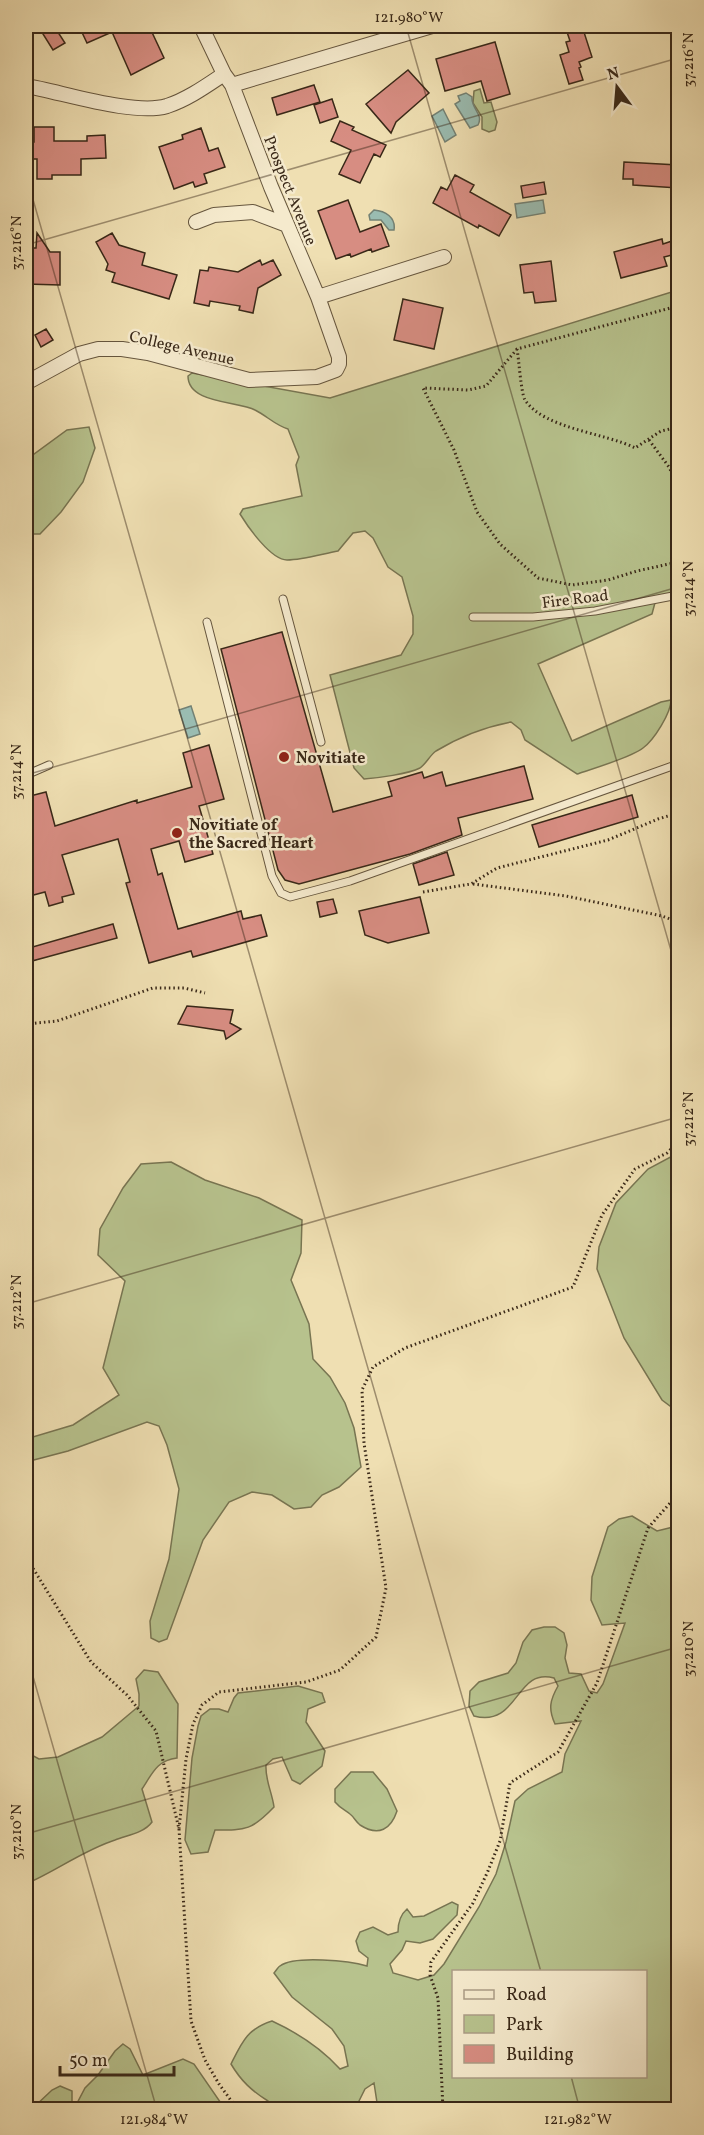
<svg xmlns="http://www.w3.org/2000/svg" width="704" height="2135" font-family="Vollkorn,serif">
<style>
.green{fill:#b7c28d;stroke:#787552;stroke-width:1.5;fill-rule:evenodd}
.water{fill:#9abcb1;stroke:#738174;stroke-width:1.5}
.building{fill:#d78d82;stroke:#392818;stroke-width:1.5}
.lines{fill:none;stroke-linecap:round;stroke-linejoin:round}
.service-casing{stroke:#66563e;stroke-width:9}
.minor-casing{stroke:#66563e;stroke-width:16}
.path{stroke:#392818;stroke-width:3;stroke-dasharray:1.5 3;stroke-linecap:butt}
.service{stroke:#f5eacd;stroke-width:7}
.minor{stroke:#f5eacd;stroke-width:14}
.ticks{fill:none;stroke:#392818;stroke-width:1.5;stroke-opacity:0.45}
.poi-dot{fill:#8f2418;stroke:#f5eacd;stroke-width:2}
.labels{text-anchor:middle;stroke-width:5;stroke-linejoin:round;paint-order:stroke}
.street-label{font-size:16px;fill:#392818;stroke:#f5eacd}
.poi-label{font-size:16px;font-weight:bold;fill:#392818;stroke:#f5eacd;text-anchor:start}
.neatline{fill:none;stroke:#392818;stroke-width:2}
.ticks-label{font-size:15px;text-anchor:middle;fill:#392818}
</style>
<rect width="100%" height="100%" fill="#efdfb2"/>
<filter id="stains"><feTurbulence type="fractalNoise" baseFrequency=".00333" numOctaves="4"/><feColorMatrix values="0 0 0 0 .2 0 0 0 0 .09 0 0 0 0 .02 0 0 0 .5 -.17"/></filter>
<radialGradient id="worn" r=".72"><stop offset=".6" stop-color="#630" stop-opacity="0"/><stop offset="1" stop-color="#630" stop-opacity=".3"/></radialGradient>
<path class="green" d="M480 89 484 103 491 102 497 122 495 130 489 132 482 129V117L473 103 474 91Z
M678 290V595L656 599 652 614 538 664 572 741 661 702 671 700C671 713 654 740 643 748 632 757 592 769 577 774L525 740 521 730 511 722C485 727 459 737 436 751 430 755 426 764 420 768 408 774 378 778 364 779L354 768 330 675 401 655 413 634V616L402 577 388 567 373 538 365 531 353 533 338 551C322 554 303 560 287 560 271 560 248 527 240 514L243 509 302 496 296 465 299 457 288 429C275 425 267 416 255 410 238 401 188 404 188 376L192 373 330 398Z
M89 427 95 448 83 482 61 512 40 534H26V457L34 454 67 430Z
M678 1153V1412L662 1400 624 1338 597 1269 599 1247 616 1203 648 1169Z
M171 1162 205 1180 259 1198 302 1220 301 1253 291 1280 309 1324 313 1359 330 1377 345 1403 354 1428 361 1467 339 1487 322 1495 311 1507 294 1509 272 1495 252 1492 229 1502 203 1540 167 1639 159 1642 151 1638 150 1621 169 1559 179 1489 167 1445 159 1426 147 1422 68 1451 26 1462V1439L73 1425 119 1395 103 1368 125 1281 98 1255 100 1229 123 1188 141 1164Z
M632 1516 657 1531 673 1527 678 1521V2109H378L374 2083 365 2089 355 2109H271L268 2101C252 2091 241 2081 231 2064 242 2042 247 2029 272 2021 298 2033 321 2048 340 2069L348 2066 344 2046 332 2029 292 1997 274 1973C275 1972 279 1966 280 1966 295 1955 350 1961 367 1966L368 1958 359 1951 356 1941 360 1932 373 1927 388 1935 398 1932C398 1922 400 1915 407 1909L413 1917 424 1916 452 1902 458 1905 457 1915 433 1939 420 1943 406 1941 402 1950 390 1964 393 1973 418 1980 434 1975 444 1964 479 1907 496 1874 506 1842 515 1801 528 1789 562 1772 565 1754 581 1721 555 1724C548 1709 550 1700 558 1686L554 1678C515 1667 519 1728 474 1716L469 1706 470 1691 479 1682 508 1673 516 1663 523 1642 532 1630 544 1627H555L564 1633 567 1645 565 1658 569 1673 581 1674 589 1691 597 1693 603 1684 625 1623 602 1625 591 1600 592 1577 608 1527 619 1519ZM454 1972H646V2076H454Z
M144 1670 158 1672 178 1704 177 1758C157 1760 152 1774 142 1789L152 1822C144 1833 128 1835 115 1840 84 1850 56 1871 26 1884V1752L39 1759 58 1757 102 1737 139 1706V1694L136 1679Z
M298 1686 322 1693 325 1702 308 1709 306 1722 325 1751 322 1766 300 1784 292 1780 282 1757 273 1759 266 1765C265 1780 272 1792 274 1807 252 1830 247 1830 215 1830L208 1852 191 1854 185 1840 192 1758 198 1726 201 1716 210 1709H219L228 1712 234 1698 238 1693Z
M351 1772H373L387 1789 397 1811C391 1829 379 1837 360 1825 356 1822 354 1817 350 1814 345 1810 340 1808 335 1802V1789Z
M123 2044 130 2049 143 2075 183 2059 194 2064 225 2109H74L85 2088 98 2075 115 2051Z
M60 2086 72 2091V2109H26V2107H34L52 2090Z"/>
<path class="water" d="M466 93 472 97C471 109 484 114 478 125L470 128 455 104 460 101 458 96Z
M443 109 456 135 445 142 432 116Z
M543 200 545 213 517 218 515 204Z
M374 210C385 211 396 217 394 230H389L381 220H370L369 215Z
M191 706 200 734 188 738 179 710Z"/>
<path class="building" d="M38 26H54L65 43 53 50Z
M79 26H149L164 58 131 75 112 32 87 43Z
M565 26H582L592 57 579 62 581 67 579 68 583 80 569 84 560 55 569 52 566 42 570 41Z
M495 42 510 94 487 101 481 81 445 91 436 59Z
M408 70 429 93 396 122 391 133 366 104Z
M314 85 320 102 277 115 272 98Z
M332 99 338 117 320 123 314 105Z
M340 121 354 127 352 130 386 145 380 157 374 154 360 183 339 174 351 150 331 141Z
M34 127H54V141H87V136L105 135 106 158 81 159V175H52V179H37V159H26V142H34Z
M201 128 209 151 218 148 225 167 204 174 207 183 195 187 193 182 174 189 159 147 183 139 182 135Z
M624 162 678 165V188L633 185V179H623Z
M455 175 474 185 470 192 511 215 499 236 479 225 478 228 433 203 441 187 447 190Z
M544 182 546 194 523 198 521 186Z
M348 200 360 232 381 224 389 246 372 252 371 249 351 257 350 254 336 259 318 211Z
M37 233 50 252H60V285L26 284V248H36Z
M112 233 119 245 145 253 142 265 177 275 169 299 112 282 115 273 106 270 108 264 96 242Z
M662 239 663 244 672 241 676 254 664 257 667 266 621 278 614 252Z
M260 260 262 265 273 260 281 275 258 288 253 313 239 310 240 306 210 301 209 306 194 303 200 270 208 271 209 267 238 272Z
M551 261 556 301 535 303 533 292 524 293 520 265Z
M403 299 443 308 434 349 394 340Z
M46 329 53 340 41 347 35 335Z
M282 632 333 812 392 796 388 782 422 772 424 778 442 772 446 786 524 766 533 799 458 818 462 835 410 854 299 884 285 880 278 870 221 649Z
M209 745 224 799 199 806 213 854 185 862 179 841 151 849 158 875 162 873 178 929 241 911 243 919 261 915 267 936 193 957 191 951 149 963 126 883 130 882 118 839 62 855 74 894 62 897 63 902 49 906 45 892 26 897V842L30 841 26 826V797L46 792 55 826 137 800V803L192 787 183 753Z
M632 795 638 817 539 847 532 825Z
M447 852 454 875 419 885 413 864Z
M420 897 429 933 388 943 365 935 359 911Z
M333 899 337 913 320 917 317 902Z
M113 924 117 938 32 961 29 948Z
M187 1006 233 1010 230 1023 241 1029 226 1039 224 1031 178 1024Z"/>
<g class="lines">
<defs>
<path id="service" d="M283 599 321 742
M473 617H533L595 611 678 595
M207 622 272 876 281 893 290 897 350 881 678 764
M26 775 49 765"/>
<path id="minor" d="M232 85 432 26
M26 86C62 92 134 116 167 106 188 99 206 86 224 74
M196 222 214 215 253 212 287 225
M318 297 444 257
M26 383 79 354 98 349H122L148 353 249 380 317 377 336 370 339 364V357L318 297 271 187 232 85 224 74 201 26"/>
</defs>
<use href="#service" class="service-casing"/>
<use href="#minor" class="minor-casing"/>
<path class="path" d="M678 306 517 349 486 386 468 390 423 388 454 450 477 512 500 544 538 578 572 585 608 580 637 571 678 562
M517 349C519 360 521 393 525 400 544 429 606 433 635 448L661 431 678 427
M649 440 669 467 678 486
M473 884 566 896 662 916 678 922
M423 892 471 884 497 868 608 840 658 819 678 813
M26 1024 57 1021 153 988H184L205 993
M26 1557 91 1662 127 1695 156 1731 179 1829 186 1759 193 1724 202 1705 219 1692 306 1682 340 1670 376 1637 386 1588 364 1443 362 1390 373 1367 405 1348 573 1287 602 1215 635 1169 667 1153 678 1142
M179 1829 191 2021 205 2060 219 2084 238 2110
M443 2110 438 1998 430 1975 431 1962 473 1903 488 1871 500 1841 510 1783 558 1752 597 1683 648 1528 678 1494"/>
<use href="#service" class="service"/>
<use href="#minor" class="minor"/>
</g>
<path class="ticks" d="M406 26 678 975M26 175 541 1972M26 245 678 58M26 775 678 587M26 1304 678 1117M26 1652 157 2110M26 1834 678 1647M571 2076 580 2110"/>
<g class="poi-dot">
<circle cx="284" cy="757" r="6"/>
<circle cx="177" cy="833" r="6"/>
</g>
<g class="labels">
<g class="street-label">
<text transform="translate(291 190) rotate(68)" y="6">Prospect Avenue</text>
<text transform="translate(182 347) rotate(13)" y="6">College Avenue</text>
<text transform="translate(575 598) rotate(-7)" y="6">Fire Road</text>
</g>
<g class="poi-label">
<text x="296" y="763">Novitiate</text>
<text x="189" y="830">Novitiate of<tspan x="189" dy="18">the Sacred Heart</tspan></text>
</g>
</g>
<rect width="704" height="2135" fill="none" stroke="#efdfb2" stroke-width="66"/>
<rect x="452" y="1970" width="195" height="108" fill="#f5eacd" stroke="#aa9c85" stroke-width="1.5"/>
<rect x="464" y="1990" width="30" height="9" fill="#f5eacd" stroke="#aa9c85" stroke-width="1.5"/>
<text x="506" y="2000" font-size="18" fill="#392818">Road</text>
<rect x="464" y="2015" width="30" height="18" fill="#b7c28d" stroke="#aa9c85" stroke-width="1.5"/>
<text x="506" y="2030" font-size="18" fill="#392818">Park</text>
<rect x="464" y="2045" width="30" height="18" fill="#d78d82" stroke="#aa9c85" stroke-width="1.5"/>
<text x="506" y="2060" font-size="18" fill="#392818">Building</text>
<g transform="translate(617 87) rotate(344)" stroke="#f5eacd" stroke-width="4.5" paint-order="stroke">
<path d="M0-4.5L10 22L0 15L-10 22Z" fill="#392818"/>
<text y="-9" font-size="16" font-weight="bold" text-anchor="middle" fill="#392818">N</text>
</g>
<path d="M60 2066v9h114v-9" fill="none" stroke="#392818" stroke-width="3"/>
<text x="69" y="2066" font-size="18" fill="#392818" stroke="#f5eacd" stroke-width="4.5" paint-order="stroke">50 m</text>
<rect x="33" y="33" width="638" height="2069" class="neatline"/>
<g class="ticks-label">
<text x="409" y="22">121.980°W</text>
<text transform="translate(688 60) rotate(-90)" y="5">37.216°N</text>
<text transform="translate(16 243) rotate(-90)" y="5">37.216°N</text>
<text transform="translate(688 589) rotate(-90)" y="5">37.214°N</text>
<text transform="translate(16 772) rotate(-90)" y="5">37.214°N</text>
<text transform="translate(688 1119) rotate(-90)" y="5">37.212°N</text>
<text transform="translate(16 1302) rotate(-90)" y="5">37.212°N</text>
<text transform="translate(688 1649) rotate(-90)" y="5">37.210°N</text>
<text transform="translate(16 1832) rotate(-90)" y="5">37.210°N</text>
<text x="154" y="2124">121.984°W</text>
<text x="578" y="2124">121.982°W</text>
</g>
<rect width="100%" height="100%" filter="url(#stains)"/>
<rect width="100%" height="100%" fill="url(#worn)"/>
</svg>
